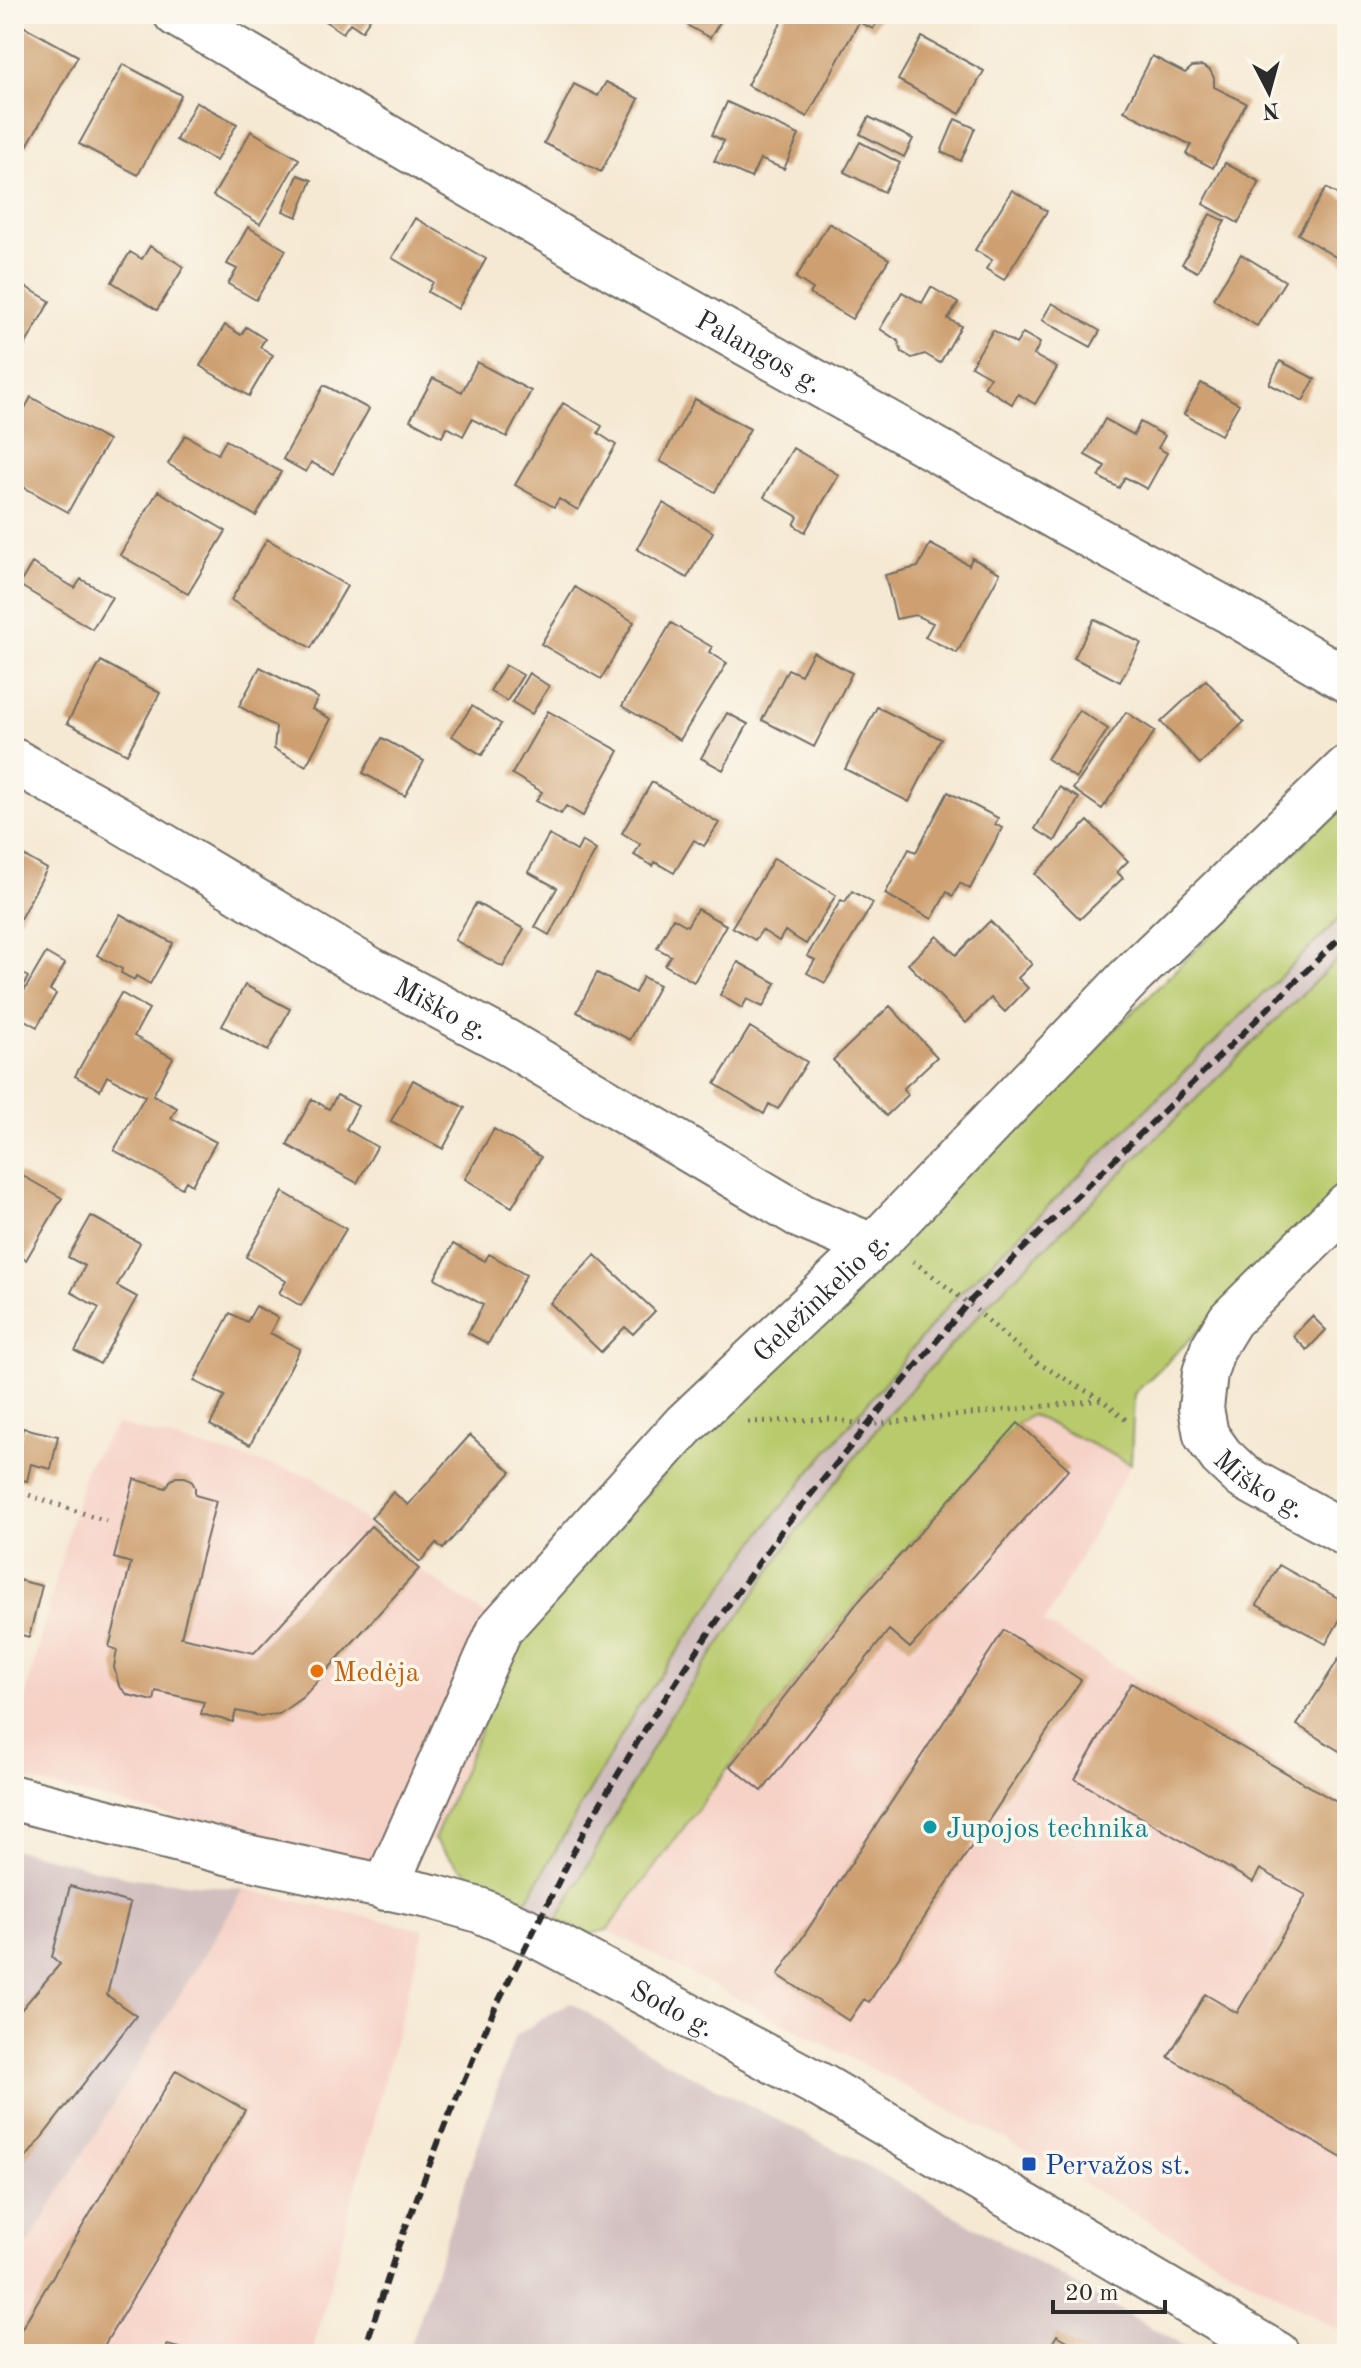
<svg xmlns="http://www.w3.org/2000/svg" width="1361" height="2368" font-family="'Old Standard TT',serif">
<style>
.built{fill:#f6d1c6}
.industrial{fill:#d1bfbf}
.green{fill:#b9ca6d;stroke:#727a4c;stroke-width:2}
.building{fill:#cea071}
.lines{fill:none;stroke-linecap:round;stroke-linejoin:round}
.minor-casing{stroke:#726e66;stroke-width:48}
.path{stroke:#726e66;stroke-width:5;stroke-dasharray:2 6;stroke-linecap:butt}
.minor{stroke:#fff;stroke-width:44}
.rail{stroke:#2b2b2b;stroke-width:6;stroke-dasharray:12 6;stroke-linecap:butt}
.food-dot{fill:#e8710a;stroke:#fbf7ec;stroke-width:3}
.culture-dot{fill:#0f9aa8;stroke:#fbf7ec;stroke-width:3}
.transit-dot{fill:#1a4fb4;stroke:#fbf7ec;stroke-width:3}
.labels{text-anchor:middle;stroke-width:7;stroke-linejoin:round;paint-order:stroke}
.street-label{font-size:28px;fill:#2b2b2b;stroke:#fbf7ec}
.food-label{font-size:28px;fill:#c56008;stroke:#fbf7ec;text-anchor:start}
.culture-label{font-size:28px;fill:#0d838f;stroke:#fbf7ec;text-anchor:start}
.transit-label{font-size:28px;fill:#164399;stroke:#fbf7ec;text-anchor:start}
</style>
<rect width="100%" height="100%" fill="#fbf7ec"/>
<filter id="ink" filterUnits="userSpaceOnUse"><feTurbulence type="fractalNoise" baseFrequency=".0125" numOctaves="2"/><feDisplacementMap in="SourceGraphic" scale="16" xChannelSelector="R" yChannelSelector="G"/><feConvolveMatrix kernelMatrix="1 2 1 2 8 2 1 2 1" color-interpolation-filters="sRGB"/></filter>
<filter id="wash" filterUnits="userSpaceOnUse"><feTurbulence type="fractalNoise" baseFrequency=".006" numOctaves="4" result="noise"/><feDisplacementMap in="SourceGraphic" scale="32" xChannelSelector="R" yChannelSelector="G"/><feGaussianBlur stdDeviation="1.8" result="paint"/><feColorMatrix in="noise" values="0 0 0 0 0 0 0 0 0 0 0 0 0 0 0 0 0 1.4 0 .05"/><feComposite in="paint" operator="in"/></filter>
<g filter="url(#wash)">
<rect width="100%" height="100%" fill="#f5e9d3"/>
<path class="built" d="M1032 1415 1131 1464 1044 1623 1347 1807V2335L1005 2139 607 1930 730 1766 858 1602 1018 1423Z
M117 1424 314 1477 419 1569 519 1638 434 1840 363 1863 14 1777V1739L85 1469Z
M244 1889 424 1930 312 2354H14V2268Z"/>
<path class="industrial" d="M1347 911V950L995 1297 890 1412 796 1533 668 1719 557 1921 523 1907 636 1710 772 1518 951 1302Z
M14 1849 132 1878 244 1889 14 2268Z
M570 2002 660 2059 877 2171 1197 2354H407L515 2036Z"/>
<path class="green" d="M1347 800V911L951 1302 772 1518 636 1710 523 1907 459 1867 434 1840 519 1638 688 1448 885 1250 1140 1005Z
M1347 950V1186L1134 1394 1131 1464 1032 1415 1018 1423 858 1602 730 1766 607 1930 590 1934 557 1921 668 1719 796 1533 890 1412 995 1297Z"/>
<g id="blocks">
<path class="building" d="M314 14H373L362 31 350 23 343 33Z
M683 14H725L710 38 685 24 689 18Z
M786 14H881L873 29 859 22 807 117 747 85Z
M14 21 78 56 27 146 14 139Z
M922 37 984 71 960 114 898 80Z
M1152 56 1185 73 1192 67 1202 66 1210 70 1214 78V87L1246 103 1213 168 1186 154 1191 145 1124 111Z
M123 64 181 95 138 175 79 144Z
M606 82 639 99 601 172 544 143 574 84 598 96Z
M196 102 237 124 216 161 176 140Z
M727 102 799 135 784 169 760 159 751 178 714 161 724 141 712 135Z
M869 117 913 139 904 157 860 134Z
M955 119 975 128 961 161 941 152Z
M251 131 299 159 260 224 213 196Z
M860 142 900 163 884 192 844 172Z
M1225 163 1260 182 1238 223 1203 204Z
M298 175 312 180 297 217 283 211Z
M1326 188 1347 200V264L1298 234Z
M1012 190 1047 211 1004 280 986 269 992 260 975 250Z
M1210 214 1225 221 1197 272 1182 264Z
M415 218 486 259 458 309 428 292 433 282 392 258Z
M829 223 889 259 852 319 810 294 813 289 796 278Z
M248 227 286 250 256 300 228 284 237 269 227 264Z
M150 246 184 267 157 310 112 282 130 252 142 259Z
M1241 254 1285 281 1257 326 1213 299Z
M14 280 50 301 19 356 14 353Z
M931 287 958 303 948 319 961 326 940 363 925 354 912 358 902 352 898 341 880 329 902 292 922 303Z
M1052 303 1100 331 1091 347 1042 320Z
M225 325 241 335 246 327 265 339 260 347 273 355 249 396 200 366Z
M993 330 1016 344 1023 333 1040 343 1034 355 1057 368 1035 404 1018 394 1012 404 984 387 990 377 971 366Z
M1280 361 1315 379 1303 401 1269 384Z
M477 362 531 391 507 437 472 419 463 436 447 427 442 437 410 420 433 378 462 392Z
M1201 383 1239 404 1221 435 1184 414Z
M324 385 369 409 333 474 311 462 306 472 283 459Z
M31 397 108 441 68 512 20 485 23 479 14 474V428Z
M695 399 750 429 715 492 660 461Z
M563 403 602 426 598 433 616 445 578 510 559 499 554 507 515 485Z
M1105 419 1134 435 1140 422 1165 436 1158 448 1167 453 1147 489 1125 477 1119 488 1099 477 1105 466 1085 455Z
M185 435 218 454 226 440 281 472 256 516 168 464Z
M793 448 839 475 805 532 794 525 798 517 764 497Z
M158 491 226 531 188 594 120 555Z
M663 503 713 532 687 578 637 549Z
M267 539 347 586 311 648 231 600Z
M930 544 969 565 972 558 1000 573 957 653 925 637 933 623 915 615 896 619 885 575 918 567Z
M32 563 75 588 81 579 112 597 92 629 19 585Z
M575 587 634 622 601 679 541 644Z
M1094 619 1141 643 1120 682 1074 658Z
M671 623 712 647 709 652 727 663 680 740 622 706Z
M813 652 852 673 814 747 762 720 788 669 801 675Z
M101 661 160 693 127 754 67 723Z
M505 665 523 675 507 701 490 691Z
M260 667 318 698 312 709 331 719 306 766 274 749 276 727 239 706Z
M529 673 549 686 532 714 512 702Z
M1206 680 1244 722 1200 764 1161 722Z
M472 706 501 724 482 755 452 736Z
M877 707 941 739 909 802 845 769Z
M1079 710 1108 729 1076 778 1047 759Z
M548 711 619 751 583 816 566 806 561 814 536 801 542 792 512 774Z
M1126 712 1155 731 1102 809 1073 789Z
M727 713 748 724 723 770 701 758Z
M382 738 424 761 405 796 363 773Z
M652 782 719 823 704 846 694 840 674 873 655 862 653 866 634 855 640 844 622 833Z
M1059 787 1079 798 1055 841 1035 829Z
M948 792 998 818 995 824 1002 828 970 889 960 883 953 896 947 892 932 919 885 894 909 849 916 852Z
M1088 821 1128 861 1117 872 1123 878 1080 919 1035 874Z
M549 835 577 851 582 841 596 850 549 935 535 927 557 888 528 872Z
M14 850 47 869 20 919 14 916Z
M774 858 836 895 806 944 785 931 779 941 762 930 755 940 732 927Z
M852 891 873 903 825 983 807 973 815 960 807 956 841 900 845 902Z
M476 903 524 929 503 967 455 940Z
M697 909 726 925 694 982 665 965 671 956 657 948 673 918 687 926Z
M120 914 173 943 150 984 136 976 134 980 121 973 122 969 97 955Z
M990 921 1032 964 1018 978 1028 988 1005 1012 991 998 966 1023 908 964 937 936 956 955Z
M46 953 65 964 50 990 56 994 37 1027 14 1014V1008Z
M738 962 776 983 763 1007 747 999 742 1008 720 995Z
M14 969 28 977 14 1001Z
M597 973 635 993 643 977 659 985 630 1040 577 1012Z
M245 985 290 1009 268 1051 222 1026Z
M121 993 149 1009 134 1036 173 1058 153 1095 177 1108 171 1118 216 1142 192 1185 186 1181 182 1188 114 1150 145 1096 107 1076 100 1090 75 1076Z
M890 1006 937 1057 903 1089 908 1095 886 1116 833 1060Z
M750 1027 807 1062 778 1109 769 1104 764 1114 715 1084Z
M413 1080 465 1108 443 1149 391 1121Z
M337 1095 358 1106 346 1129 377 1147 357 1183 287 1145 312 1099 329 1109Z
M494 1129 541 1157 512 1207 465 1179Z
M14 1171 62 1198 26 1260 14 1254Z
M283 1192 346 1229 301 1306 279 1293 286 1281 246 1257Z
M91 1216 140 1243 117 1286 137 1297 100 1364 75 1351 99 1308 71 1292 85 1266 68 1257Z
M453 1244 485 1261 489 1254 526 1275 488 1344 468 1333 483 1305 435 1278Z
M595 1255 655 1311 633 1334 625 1327 601 1352 550 1303Z
M256 1306 278 1318 270 1333 300 1349 250 1445 210 1425 225 1396 194 1381 230 1313 247 1322Z
M1312 1316 1326 1330 1307 1350 1293 1336Z
M1018 1423 1069 1469 910 1648 889 1630 762 1791 730 1766 858 1602Z
M23 1428 58 1436 51 1469 31 1464 27 1481 14 1478V1443L19 1444Z
M470 1435 511 1472 443 1549 436 1543 420 1562 371 1518 393 1492 408 1505Z
M176 1477H185L191 1480 195 1487V1495L216 1501 181 1637 254 1653 371 1526 419 1569 303 1697 279 1714 260 1716 236 1711 233 1722 201 1714 204 1702 156 1691 154 1701 128 1695 119 1686 114 1667 117 1650 109 1647 131 1563 114 1558 134 1479 166 1488 170 1481Z
M1279 1565 1347 1603V1607L1326 1644 1257 1605Z
M14 1579 42 1586 29 1637 14 1633Z
M1004 1630 1081 1680 869 2002 864 1999 849 2021 778 1975Z
M1343 1652 1347 1654V1750L1344 1754 1297 1725Z
M1131 1683 1347 1808V2150L1342 2158 1168 2057 1205 1994 1237 2013 1306 1895 1260 1869 1253 1882 1075 1779Z
M70 1886 130 1903 107 1995 136 2016 14 2173V2018L60 1964 52 1957Z
M176 2070 245 2110 99 2354H14V2341Z
M1057 2335 1090 2354H1046Z
M167 2345 198 2353V2354H165Z"/>
</g>
</g>
<g filter="url(#ink)">
<use href="#blocks" fill-opacity="0" stroke="#726e66" stroke-width="2"/>
<g class="lines">
<defs>
<g id="minor">
<path id="s1" d="M176 14 623 274 1070 525 1231 612 1347 680"/>
<path id="s2" d="M14 761 117 818 371 970 503 1040 803 1217 872 1246"/>
<path id="s3" d="M1347 1205 1230 1320 1213 1348 1205 1373 1201 1408 1206 1435 1221 1456 1243 1477 1347 1534"/>
<path id="s4" d="M14 1798 242 1856 433 1897 479 1910 532 1933 823 2087 1277 2354"/>
<path id="s5" d="M385 1888 500 1629 684 1425 882 1237 1130 977 1347 768"/>
</g>
</defs>
<use href="#minor" class="minor-casing"/>
<path class="path" d="M913 1261 968 1303 1034 1361 1102 1400 1126 1420
M748 1422 831 1419 867 1425 1102 1400
M14 1490 106 1521"/>
<use href="#minor" class="minor"/>
<path class="rail" d="M363 2354 398 2247 445 2125 493 2012 586 1827 652 1718 717 1621 785 1526 968 1303 1347 931"/>
</g>
</g>
<circle class="food-dot" cx="317" cy="1671" r="8"/>
<circle class="culture-dot" cx="930" cy="1827" r="8"/>
<rect class="transit-dot" x="1021" y="2156" width="16" height="16" rx="4"/>
<g class="labels">
<g class="street-label">
<text dy="10" stroke="none"><textPath href="#s1" startOffset="674">Palangos g.</textPath></text>
<text dy="10" stroke="none"><textPath href="#s2" startOffset="494">Miško g.</textPath></text>
<text dy="10" stroke="none"><textPath href="#s5" startOffset="746">Geležinkelio g.</textPath></text>
<text dy="10" stroke="none"><textPath href="#s3" startOffset="360">Miško g.</textPath></text>
<text dy="10" stroke="none"><textPath href="#s4" startOffset="696">Sodo g.</textPath></text>
</g>
<g class="food-label">
<text x="333" y="1681">Medėja</text>
</g>
<g class="culture-label">
<text x="946" y="1837">Jupojos technika</text>
</g>
<g class="transit-label">
<text x="1045" y="2174">Pervažos st.</text>
</g>
</g>
<rect width="1361" height="2368" fill="none" stroke="#fbf7ec" stroke-width="48"/>
<g transform="translate(1269 92) rotate(174)" stroke="#fbf7ec" stroke-width="6" paint-order="stroke">
<path d="M0-6L14 30L0 20L-14 30Z" fill="#2b2b2b"/>
<text y="-12" font-size="22" font-weight="bold" text-anchor="middle" fill="#2b2b2b">N</text>
</g>
<path d="M1053 2300v12h112v-12" fill="none" stroke="#2b2b2b" stroke-width="4"/>
<text x="1065" y="2300" font-size="24" fill="#2b2b2b" stroke="#fbf7ec" stroke-width="6" paint-order="stroke">20 m</text>
</svg>
